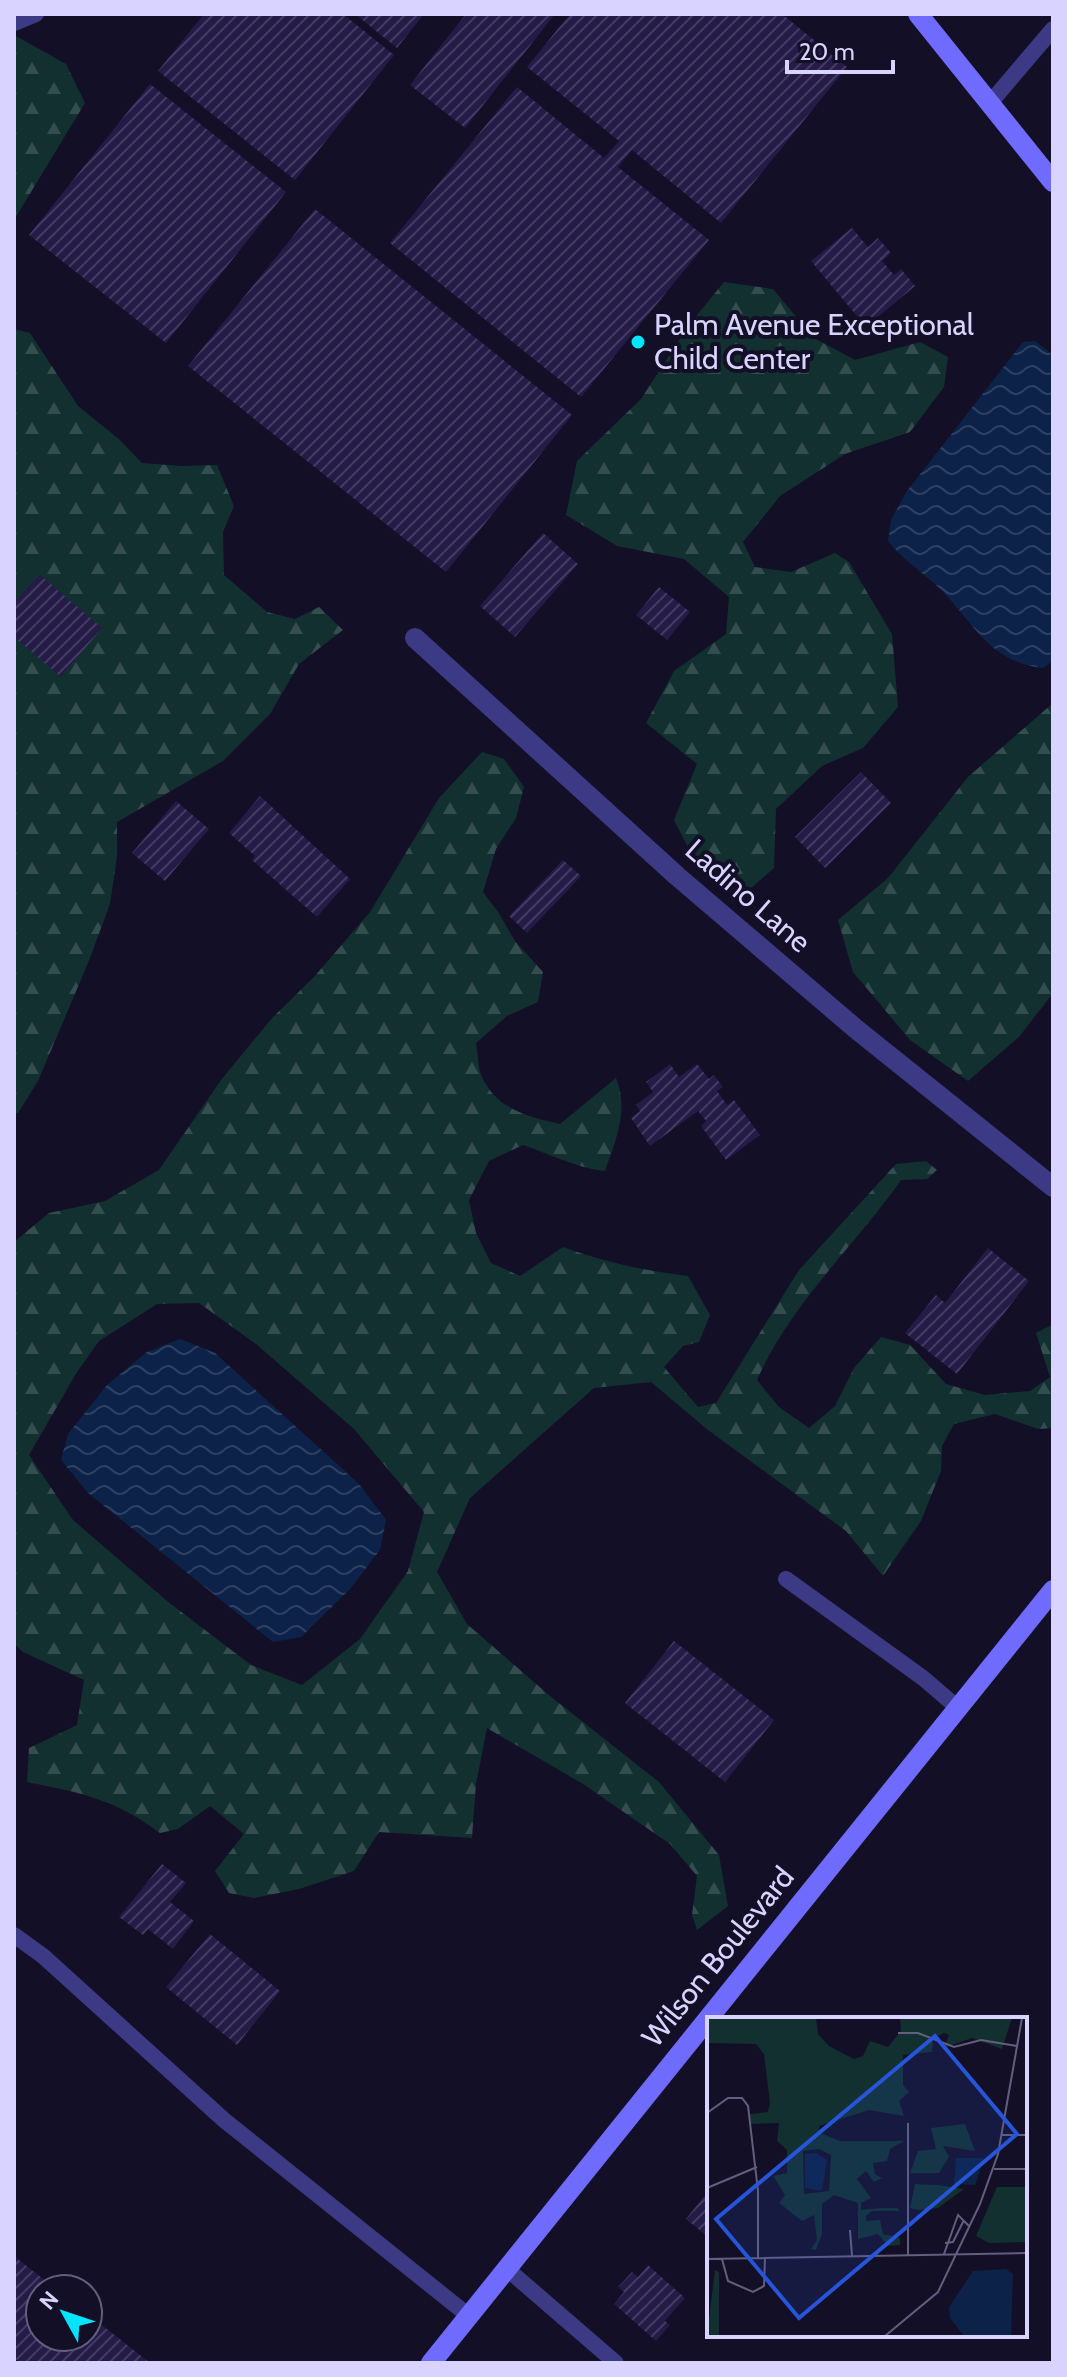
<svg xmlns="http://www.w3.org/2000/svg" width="1067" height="2377" font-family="Cabin,sans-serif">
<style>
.forest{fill:url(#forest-firs);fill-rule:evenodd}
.water{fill:url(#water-waves)}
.building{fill:url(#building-hatch)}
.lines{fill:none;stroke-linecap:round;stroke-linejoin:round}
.service{stroke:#3d3a85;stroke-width:16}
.minor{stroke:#3d3a85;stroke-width:20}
.secondary{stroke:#6f6bff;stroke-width:20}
.poi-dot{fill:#00e5ff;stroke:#130f26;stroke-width:3}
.labels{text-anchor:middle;stroke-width:8;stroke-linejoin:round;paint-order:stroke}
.poi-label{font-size:30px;fill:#d9d4ff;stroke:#130f26;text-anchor:start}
.street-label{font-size:30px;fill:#d9d4ff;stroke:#130f26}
.inset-road{fill:none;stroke:#625e7d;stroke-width:2}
.view{fill:#2655da;fill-opacity:0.15;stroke:#2655da;stroke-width:4}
.inset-edge{fill:none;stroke:#d9d4ff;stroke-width:4}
</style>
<defs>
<pattern id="forest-firs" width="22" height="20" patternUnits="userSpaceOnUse" patternTransform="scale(2)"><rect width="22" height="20" fill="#12302f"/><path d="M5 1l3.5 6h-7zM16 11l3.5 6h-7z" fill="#344d4e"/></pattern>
<pattern id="water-waves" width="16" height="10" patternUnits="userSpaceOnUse" patternTransform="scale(2)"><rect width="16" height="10" fill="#0c2248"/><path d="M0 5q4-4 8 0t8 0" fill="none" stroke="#2f4163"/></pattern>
<pattern id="building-hatch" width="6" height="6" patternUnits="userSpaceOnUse" patternTransform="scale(2)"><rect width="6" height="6" fill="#241b47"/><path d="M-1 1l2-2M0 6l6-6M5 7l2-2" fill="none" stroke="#433b63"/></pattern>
</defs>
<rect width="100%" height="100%" fill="#130f26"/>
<path class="forest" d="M14 35 66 64 85 103 14 220Z
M724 282 773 289 814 338 855 360 920 342 948 357 944 387 910 432 845 454 780 496 743 542 755 567 791 572 835 553 849 562 892 634 898 707 863 748 822 766 776 809 774 868 744 894 693 857 674 820 697 764 646 723 674 671 726 634 729 597 684 559 617 546 566 515 577 461 641 399 689 325Z
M14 329 30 333 78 406 120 440 142 463 181 466 217 465 234 506 223 532 224 575 267 612 295 619 319 607 343 630 299 664 270 714 223 761 117 822V856L110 904 88 963 38 1081 18 1113 14 1114Z
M1053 703V993L1019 1037 968 1081 910 1040 853 972 838 920 888 878 968 777Z
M482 752 504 759 524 787 516 818 496 849 483 892 498 912 515 941 543 972 538 1002 507 1016 476 1043C478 1053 478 1066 481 1075 496 1109 527 1117 560 1124L616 1078C629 1110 616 1139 605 1171 576 1168 550 1154 523 1145L489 1161 469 1200 476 1233 491 1263 520 1276 563 1247C604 1262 645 1271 688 1276L710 1315 699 1342 683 1346 664 1367 698 1407 716 1403 799 1270 896 1164 926 1161 937 1170 927 1179 901 1180C854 1247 791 1303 757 1380L779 1407 809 1428 835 1406 854 1368 881 1337 910 1345 946 1384 985 1395 1030 1391 1050 1377 1036 1333 1053 1324V1428L1038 1429 995 1414 954 1424 942 1446 941 1471 921 1521 883 1576 846 1531 708 1430 651 1382 594 1388 470 1498 437 1572 467 1624 550 1696 659 1782 719 1855 728 1906 697 1930 692 1915 697 1876 670 1844 583 1784 487 1728 476 1784 472 1838 379 1832 354 1871 299 1889 254 1898 229 1893 215 1871 244 1834 210 1806 178 1829 160 1833C114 1799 82 1793 27 1782L29 1748 77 1725 84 1680 23 1652 14 1644V1242L49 1213 105 1201 159 1170 221 1080 273 1017 314 977 370 912 439 798ZM199 1303 256 1344 354 1429 424 1512 408 1571 360 1639 302 1685 251 1665 167 1601 73 1520 29 1455 77 1372 99 1341 157 1304Z"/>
<path class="water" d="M1035 341 1053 355V661L1043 668C987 661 975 623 938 587 921 571 902 559 888 541L891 520 907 491 1023 342Z
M180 1339 215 1353 359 1484 386 1520 380 1550 350 1589 301 1637 273 1642 88 1493 61 1460 68 1434 107 1385 147 1352Z"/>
<path class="building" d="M204 14H343L394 55 295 180 158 71Z
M355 14H424L397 48Z
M466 14H555L465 128 410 85Z
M570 14H782L847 67 721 223 632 150 618 167 709 240 581 397 390 243 517 87 604 158 619 141 527 67Z
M150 84 286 192 166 343 29 235Z
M315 209 572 415 446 572 188 366Z
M852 228 868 247 878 238 891 253 882 261 894 275 901 269 915 286 866 327 811 261Z
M543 533 578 564 515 637 480 606Z
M39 574 102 628 61 677 14 637V603Z
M659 587 690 612 667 640 636 615Z
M861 772 891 803 825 868 795 837Z
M260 796 350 879 317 917 252 860 255 856 229 833Z
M176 801 209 829 165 881 132 853Z
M563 860 581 876 527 933 509 916Z
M670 1064 679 1077 697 1064 709 1079 714 1075 723 1087 717 1091 727 1105 734 1100 760 1135 726 1160 701 1126 706 1121 698 1111 650 1146 631 1118 640 1111 636 1105 653 1092 646 1082Z
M988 1248 1029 1281 957 1374 905 1333 936 1295 945 1303Z
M674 1641 774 1720 725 1782 625 1703Z
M162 1864 186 1883 170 1902 194 1921 173 1949 148 1929 143 1935 119 1917Z
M210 1934 280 1991 237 2045 166 1987Z
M709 2190V2238L686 2219Z
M14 2256 56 2289H40V2337H88V2314L150 2363H21L14 2358Z
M648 2265 685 2298 665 2321 670 2325 656 2341 614 2304 624 2292 618 2287 632 2272 638 2277Z"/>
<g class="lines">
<path class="service" d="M14 23 36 14
M990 103 1053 29
M786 1579 923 1678 958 1708
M14 1935 43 1956 224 2120 469 2316
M506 2268 616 2363"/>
<path class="minor" d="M415 638 677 876 856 1029 1053 1187"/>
<path class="secondary" d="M918 14 1053 182
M431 2363 1053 1590"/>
</g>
<circle class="poi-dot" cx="638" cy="342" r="8"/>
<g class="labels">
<g class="poi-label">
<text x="654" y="335">Palm Avenue Exceptional<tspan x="654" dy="34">Child Center</tspan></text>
</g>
<g class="street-label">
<text transform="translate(748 896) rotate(41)" y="10">Ladino Lane</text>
<text transform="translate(718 1957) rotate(-51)" y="10">Wilson Boulevard</text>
</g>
</g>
<g transform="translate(707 2017)">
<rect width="320" height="320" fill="#130f26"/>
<path d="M0 1H109L111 17 122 29 147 42 156 39 163 24 181 30 194 14 193 1H305L295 32 265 21 237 31 242 18 237 16 226 21 225 35 196 38V68L202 75 192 84 197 99 162 93 112 109 113 116 133 124H197L183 132 180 144 166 146 168 157 175 161 167 165 159 154 150 162 164 181 154 186V193L173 191H190L193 194H165L159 199V204L173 203 176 217 193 221V228L181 229 171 217 151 222V186L127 178 115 187V217L109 233 104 232 110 223 107 198 95 204 72 186 78 178 66 159 80 156V133L70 124 72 106 42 107 43 97 61 95 63 86 57 37 49 27 0 26ZM112 132 124 138 122 174 97 177 96 134ZM258 107 268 134 236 129 242 140 232 156H203L211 134 229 132 224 111ZM208 167 231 168 257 172 231 191 211 193 203 191ZM290 170H320V225L282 226 269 219ZM8 253 12 255V319H0Z" fill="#12302f" fill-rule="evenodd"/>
<path d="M109 136 120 143 115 174 98 171V137ZM249 141H277L268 168 247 167ZM299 252 306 257 304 319H257L243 301 242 290 266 254Z" fill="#0c2248"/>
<path class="inset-road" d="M191 16H211L247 30 274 23 310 29M0 96 21 81H35L41 89 51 174V241M295 118H320M287 152H320M0 171 50 150M143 213 145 239M238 226 246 225 257 203M237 237 251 198 263 210M201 238V106M0 242 320 236M15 242 21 264 46 275 57 269 58 241M178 319 231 275 273 187 291 137 315 1"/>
<path class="view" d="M228 19 310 117 92 301 9 202Z"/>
<rect width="320" height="320" class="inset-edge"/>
</g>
<rect width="1067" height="2377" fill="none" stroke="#d9d4ff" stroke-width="32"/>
<g transform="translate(64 2313) rotate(310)"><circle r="38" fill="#130f26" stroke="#625e7d" stroke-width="2"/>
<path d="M0-6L14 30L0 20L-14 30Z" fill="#00e5ff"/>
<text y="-12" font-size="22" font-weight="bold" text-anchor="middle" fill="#d9d4ff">N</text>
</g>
<path d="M787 60v12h106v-12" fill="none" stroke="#d9d4ff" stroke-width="4"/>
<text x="799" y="60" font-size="24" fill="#d9d4ff" stroke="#130f26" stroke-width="6" paint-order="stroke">20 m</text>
</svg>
